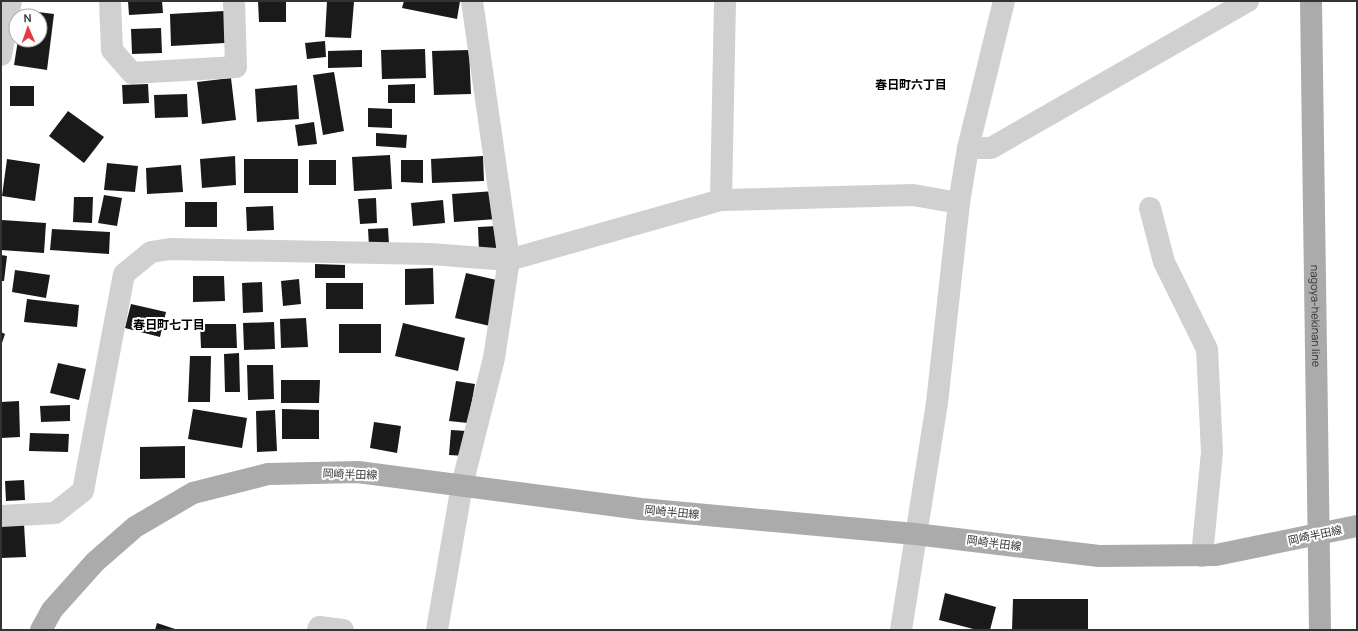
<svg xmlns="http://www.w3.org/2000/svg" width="1358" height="631" font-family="Manrope,'Noto Sans JP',sans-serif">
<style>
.building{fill:#1a1a1a}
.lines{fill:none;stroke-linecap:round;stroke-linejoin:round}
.minor{stroke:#d0d0d0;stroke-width:22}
.tertiary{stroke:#d0d0d0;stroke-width:22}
.primary{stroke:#ababab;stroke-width:22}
.labels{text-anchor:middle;stroke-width:4;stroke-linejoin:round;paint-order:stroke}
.street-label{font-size:11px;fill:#333;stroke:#fff}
.neighbourhood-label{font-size:12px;font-weight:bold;fill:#000;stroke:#fff}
</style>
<rect width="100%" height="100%" fill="#fff"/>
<path class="building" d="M128 1H162L163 13 129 15Z
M258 1H286V22H259Z
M327 1 354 2 351 38 325 37Z
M404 1H460L457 19 402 8Z
M22 10 54 14 47 70 14 65 18 40H40V16H21Z
M224 11 225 43 171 46 170 14Z
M161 28 162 53 132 54 131 29Z
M325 41 326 57 307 59 305 43Z
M425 49 426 78 382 79 381 50Z
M362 50V67L328 68V51Z
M469 50 471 94 434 95 432 51Z
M334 72 344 131 323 135 313 75Z
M231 78 236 120 202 124 197 82Z
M148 84 149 103 123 104 122 85Z
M415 84V103H388V85Z
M297 85 299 119 257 122 255 89Z
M10 86H34V106H10Z
M187 94 188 117 155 118 154 95Z
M368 108 392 109V128L368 127Z
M68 111 104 137 84 163 49 136Z
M314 122 317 144 298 146 295 125Z
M376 133 407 135 406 148 376 146Z
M390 155 392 189 354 191 352 157Z
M235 156 236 185 202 188 200 159Z
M483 156 484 181 432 183 431 159Z
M7 159 40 164 35 201 2 196Z
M244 159H298V193H244Z
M309 160H336V185H309Z
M401 160H423V183L401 182Z
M107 163 138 166 135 192 104 190Z
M181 165 183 192 147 194 146 168Z
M495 191 497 219 454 222 452 194Z
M104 195 122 198 117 226 98 223Z
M74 197H93L92 223 73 222Z
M376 198 377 223 360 224 358 199Z
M443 200 445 223 413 226 411 203Z
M185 202H217V227H185Z
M273 206 274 230 247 231 246 207Z
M2 220 46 223 44 253 1 250Z
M497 226 498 252 479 253 478 227Z
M388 228 389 244 369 246 368 229Z
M52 229 110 232 109 254 50 250Z
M1 255 7 256 4 281H1Z
M315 264 345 265V278H315Z
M433 268 434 304 405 305V269Z
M15 270 50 275 46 298 12 292Z
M466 273 501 281 490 326 455 318Z
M193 276H224L225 301 193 302Z
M299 279 301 304 283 306 281 281Z
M262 282 263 312 243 313 242 283Z
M326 283H363V309H326Z
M27 299 79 305 77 327 24 322Z
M131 304 166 312 160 337 125 328Z
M306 318 308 347 281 348 280 319Z
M274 322 275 349 244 350 243 323Z
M403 323 465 338 458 371 395 356Z
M200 324H236L237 348H201Z
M339 324H381V353H339Z
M1 332 5 334 1 346Z
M239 353 240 392H225L224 354Z
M190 356H211L210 402H188Z
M58 363 86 369 79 400 50 393Z
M247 365H273L274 399 248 400Z
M281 380H320L319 403H281Z
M456 381 475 384 468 423 449 421Z
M19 401 20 437 1 438V402Z
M70 405V421L41 422 40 406Z
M193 409 247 418 242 448 188 439Z
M282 409 319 410V439H282Z
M275 410 277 451 257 452 256 411Z
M374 422 401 426 397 453 370 448Z
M451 430 467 431 466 456 449 455Z
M30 433 69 434 68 452 29 451Z
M185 446V478L140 479V447Z
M24 480 25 500 6 501 5 481Z
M24 524 26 557 1 558V525Z
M945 593 996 607 990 630H977L939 620Z
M1013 599H1088V630H1012Z
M157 623 178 630H155Z"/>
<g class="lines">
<path class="minor" d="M110 1 112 50 132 73 236 67 234 1
M1 55 11 1
M968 148H991L1248 1
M721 200 725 1
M1150 208 1164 262 1207 349 1212 452 1202 556
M1 516 55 513 83 491 124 274 151 252 170 249 430 254 509 260 721 200 913 195 959 203
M318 630 319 627 343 630
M437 630 462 485 494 358 509 260 472 1"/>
<path class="tertiary" d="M901 630 937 403 959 203 968 148 1004 1"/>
<g class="primary">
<path id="s1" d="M1311 1 1320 630"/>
<path d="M41 630 52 610 95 562 135 527 193 493 268 474 358 472 641 509 915 534 1099 556 1216 555 1357 526"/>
</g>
</g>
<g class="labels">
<g class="street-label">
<text dy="4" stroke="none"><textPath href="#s1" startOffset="315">nagoya-hekinan line</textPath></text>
<text transform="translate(350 474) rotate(2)" y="4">岡崎半田線</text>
<text transform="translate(672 512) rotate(5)" y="4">岡崎半田線</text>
<text transform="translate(1315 535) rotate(-12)" y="4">岡崎半田線</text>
<text transform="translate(994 543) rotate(7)" y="4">岡崎半田線</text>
</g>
<g class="neighbourhood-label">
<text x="911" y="89">春日町六丁目</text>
<text x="169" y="329">春日町七丁目</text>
</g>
</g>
<rect width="1358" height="631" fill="none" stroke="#333333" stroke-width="4"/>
<g transform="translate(28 28) rotate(358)"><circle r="19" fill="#ffffff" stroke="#adadad"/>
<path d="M0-3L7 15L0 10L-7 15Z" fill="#e63946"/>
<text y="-6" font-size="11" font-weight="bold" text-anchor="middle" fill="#333333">N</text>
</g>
</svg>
